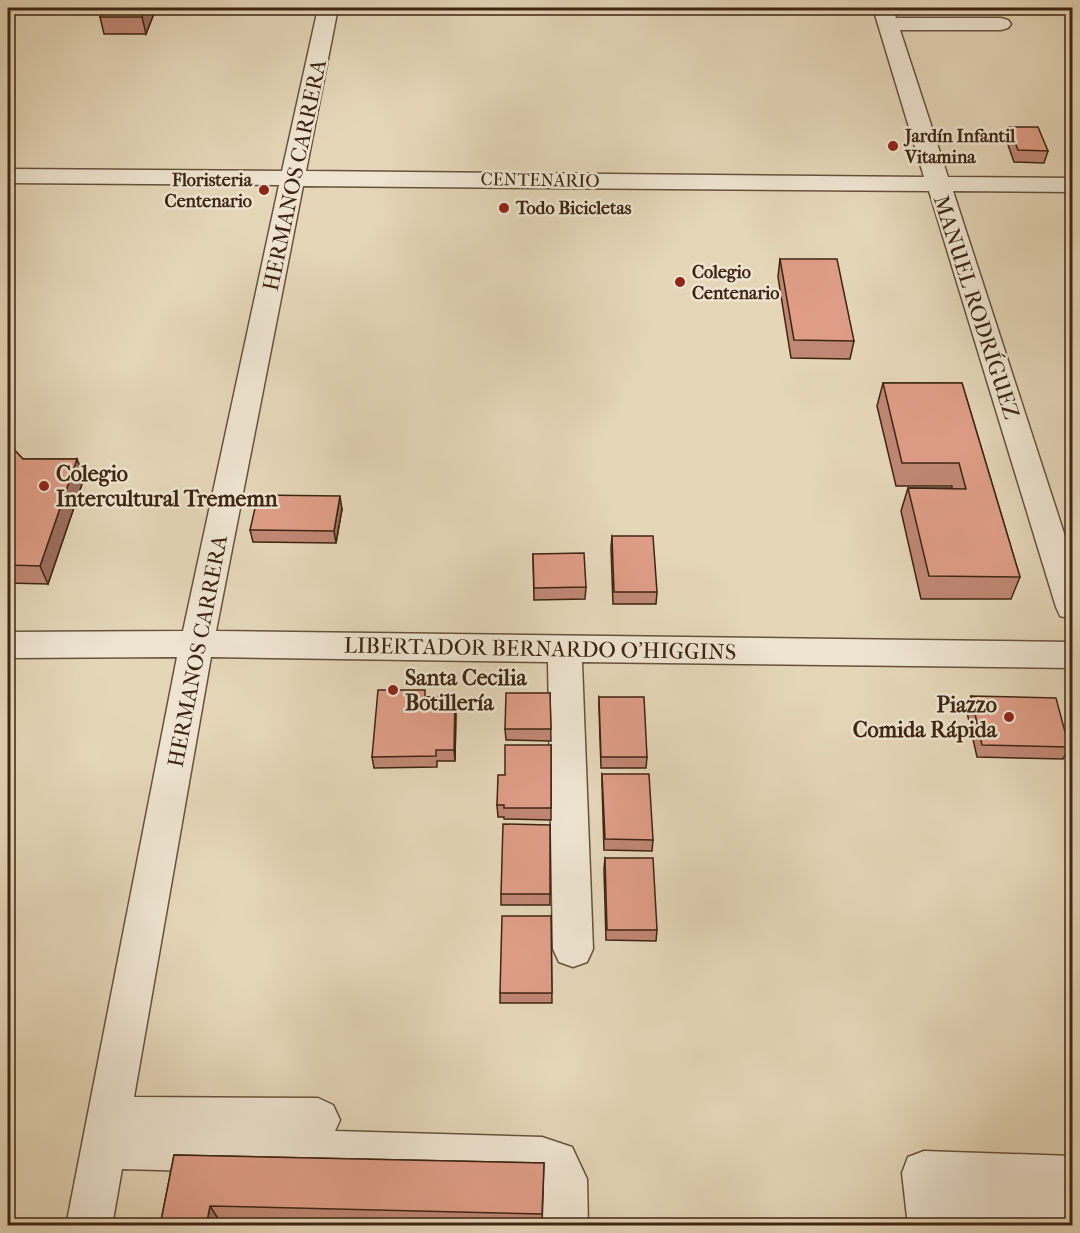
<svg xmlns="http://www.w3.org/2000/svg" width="1080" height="1233" font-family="'IM FELL French Canon',serif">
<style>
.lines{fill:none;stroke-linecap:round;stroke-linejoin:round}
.minor-casing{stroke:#68513c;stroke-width:3}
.minor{fill:#eee4d1;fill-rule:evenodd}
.wall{fill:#c08774;stroke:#3e2512;stroke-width:1.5}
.shaded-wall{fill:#9c6e5e;stroke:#3e2512;stroke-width:1.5}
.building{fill:#df9d87;stroke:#3e2512;stroke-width:1.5}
.poi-dot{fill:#8f2418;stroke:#eee4d1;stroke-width:2}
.labels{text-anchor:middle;stroke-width:5;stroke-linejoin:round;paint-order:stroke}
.far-poi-label{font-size:18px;font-weight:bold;fill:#3e2512;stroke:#eee4d1;text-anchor:start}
.far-street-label{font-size:18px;fill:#3e2512;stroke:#eee4d1}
.street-label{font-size:22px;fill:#3e2512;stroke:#eee4d1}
.poi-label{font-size:22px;font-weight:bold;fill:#3e2512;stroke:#eee4d1;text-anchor:start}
</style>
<rect width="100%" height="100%" fill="#e5d6b8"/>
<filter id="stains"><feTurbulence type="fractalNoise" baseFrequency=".00333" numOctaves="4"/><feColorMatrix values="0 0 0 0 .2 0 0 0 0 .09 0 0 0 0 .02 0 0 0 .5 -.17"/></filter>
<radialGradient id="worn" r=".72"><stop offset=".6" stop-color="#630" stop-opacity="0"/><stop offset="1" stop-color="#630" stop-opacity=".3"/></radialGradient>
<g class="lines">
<defs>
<path id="minor" d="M318 8H338L306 171 924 177 873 8H893L896 18H1001L1008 20 1011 24 1008 28 1001 30H900L948 177 1072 178V192L953 191 1072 558V619L1060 616 1056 607 929 191 303 186 216 631 1072 642V668L582 662 593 949 587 962 573 967 559 962 553 949 548 662 211 657 134 1097 318 1098 333 1105 340 1120 335 1131 542 1137 572 1147 587 1179 588 1226H542V1181L122 1169 112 1226H66L177 657 8 658V632L183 631 279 185 8 183V169L282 171Z
M924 1151 1072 1156V1226H908L902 1173 908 1157Z"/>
</defs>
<use href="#minor" class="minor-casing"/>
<use href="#minor" class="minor"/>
</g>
<path class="wall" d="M104 8H156L146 34H104L100 17Z
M1009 127 1048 151 1044 163 1014 162 1006 139Z
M780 259 854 341 850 359 791 358 778 277Z
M883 383H962L1020 577 1011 599H921L901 511 908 488H952V486H896L877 406Z
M8 443 23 459H77L84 478 48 584 8 583Z
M342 509 336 543 253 542 250 530Z
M612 536 657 592 656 604H613L611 548Z
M533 554 586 587 585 599 534 600Z
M550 693 551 741 506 740 505 729Z
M455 696 456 708 455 761H437V767L374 768 372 757 426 697Z
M971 696 1069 747 1063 759 977 757 966 708Z
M599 697 647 757 646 768H601L599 708Z
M551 745V820L504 819V817H498L497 805 505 775Z
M602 774 653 840 652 851 604 850 602 785Z
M550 825V905H501V894Z
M605 858 657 930 656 941 606 940 604 869Z
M551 916 552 1003H500V993Z
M174 1155 544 1163 542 1226H443L219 1220 218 1226H160Z"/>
<path class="shaded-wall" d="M146 8H156L146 34 142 17Z
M77 459 84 478 48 584 40 566Z
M340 496 342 509 336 543 334 531Z
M455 696 456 708 455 761 454 750Z
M210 1206 219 1220 218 1226H206Z"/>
<path class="building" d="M104 8H146L142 17H100Z
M1009 127H1038L1048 151 1018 150Z
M780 259H837L854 341 794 340Z
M883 383H962L1020 577 929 576 908 488 966 489 959 463H902Z
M8 443 23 459H77L40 566 8 565Z
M258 495 340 496 334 531 250 530Z
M612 536H653L657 592H614Z
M584 553 586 587 534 588 533 554Z
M378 690H425V697L455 696 454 750H436V756L372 757Z
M506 693H550L551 729H505Z
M971 696 1056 698 1069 747 982 745Z
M599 697H644L647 757H601Z
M505 745H551V808H504V805H497L498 775H505Z
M602 774H649L653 840 605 839Z
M503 824 550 825V894H501Z
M605 858H653L657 930H607Z
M502 916H551L552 993H500Z
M174 1155 544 1163 542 1214 210 1206 206 1226H160Z"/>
<g class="poi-dot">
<circle cx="893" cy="146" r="6"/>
<circle cx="264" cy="190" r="6"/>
<circle cx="504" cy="208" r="6"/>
<circle cx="680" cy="282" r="6"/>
<circle cx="44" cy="486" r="6"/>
<circle cx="393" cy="690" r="6"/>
<circle cx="1009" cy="717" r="6"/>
</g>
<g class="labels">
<g class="far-poi-label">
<text x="905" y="142">Jardín Infantil<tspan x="905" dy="21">Vitamina</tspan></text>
<text x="252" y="186" text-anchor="end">Floristeria<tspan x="252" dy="21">Centenario</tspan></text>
<text x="516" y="214">Todo Bicicletas</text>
<text x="692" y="278">Colegio<tspan x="692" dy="21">Centenario</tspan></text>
</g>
<g class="far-street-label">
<text transform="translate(540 180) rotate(1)" y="6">CENTENARIO</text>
</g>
<g class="street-label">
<text transform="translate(294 175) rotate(-78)" y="8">HERMANOS CARRERA</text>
<text transform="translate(977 307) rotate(72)" y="8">MANUEL RODRÍGUEZ</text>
<text transform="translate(540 648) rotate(1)" y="8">LIBERTADOR BERNARDO O'HIGGINS</text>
<text transform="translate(197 651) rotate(-79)" y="8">HERMANOS CARRERA</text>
</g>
<g class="poi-label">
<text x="56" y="481">Colegio<tspan x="56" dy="25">Intercultural Trememn</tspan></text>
<text x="405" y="685">Santa Cecilia<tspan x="405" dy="25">Botillería</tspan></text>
<text x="997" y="712" text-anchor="end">Piazzo<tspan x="997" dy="25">Comida Rápida</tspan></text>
</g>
</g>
<rect width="1080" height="1233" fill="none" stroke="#e5d6b8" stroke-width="30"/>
<rect x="9" y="9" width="1062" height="1215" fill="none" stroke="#3e2512" stroke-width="3"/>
<rect x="15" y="15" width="1050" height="1203" fill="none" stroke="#3e2512" stroke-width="1.5"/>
<rect width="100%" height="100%" filter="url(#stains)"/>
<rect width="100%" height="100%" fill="url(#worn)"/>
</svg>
